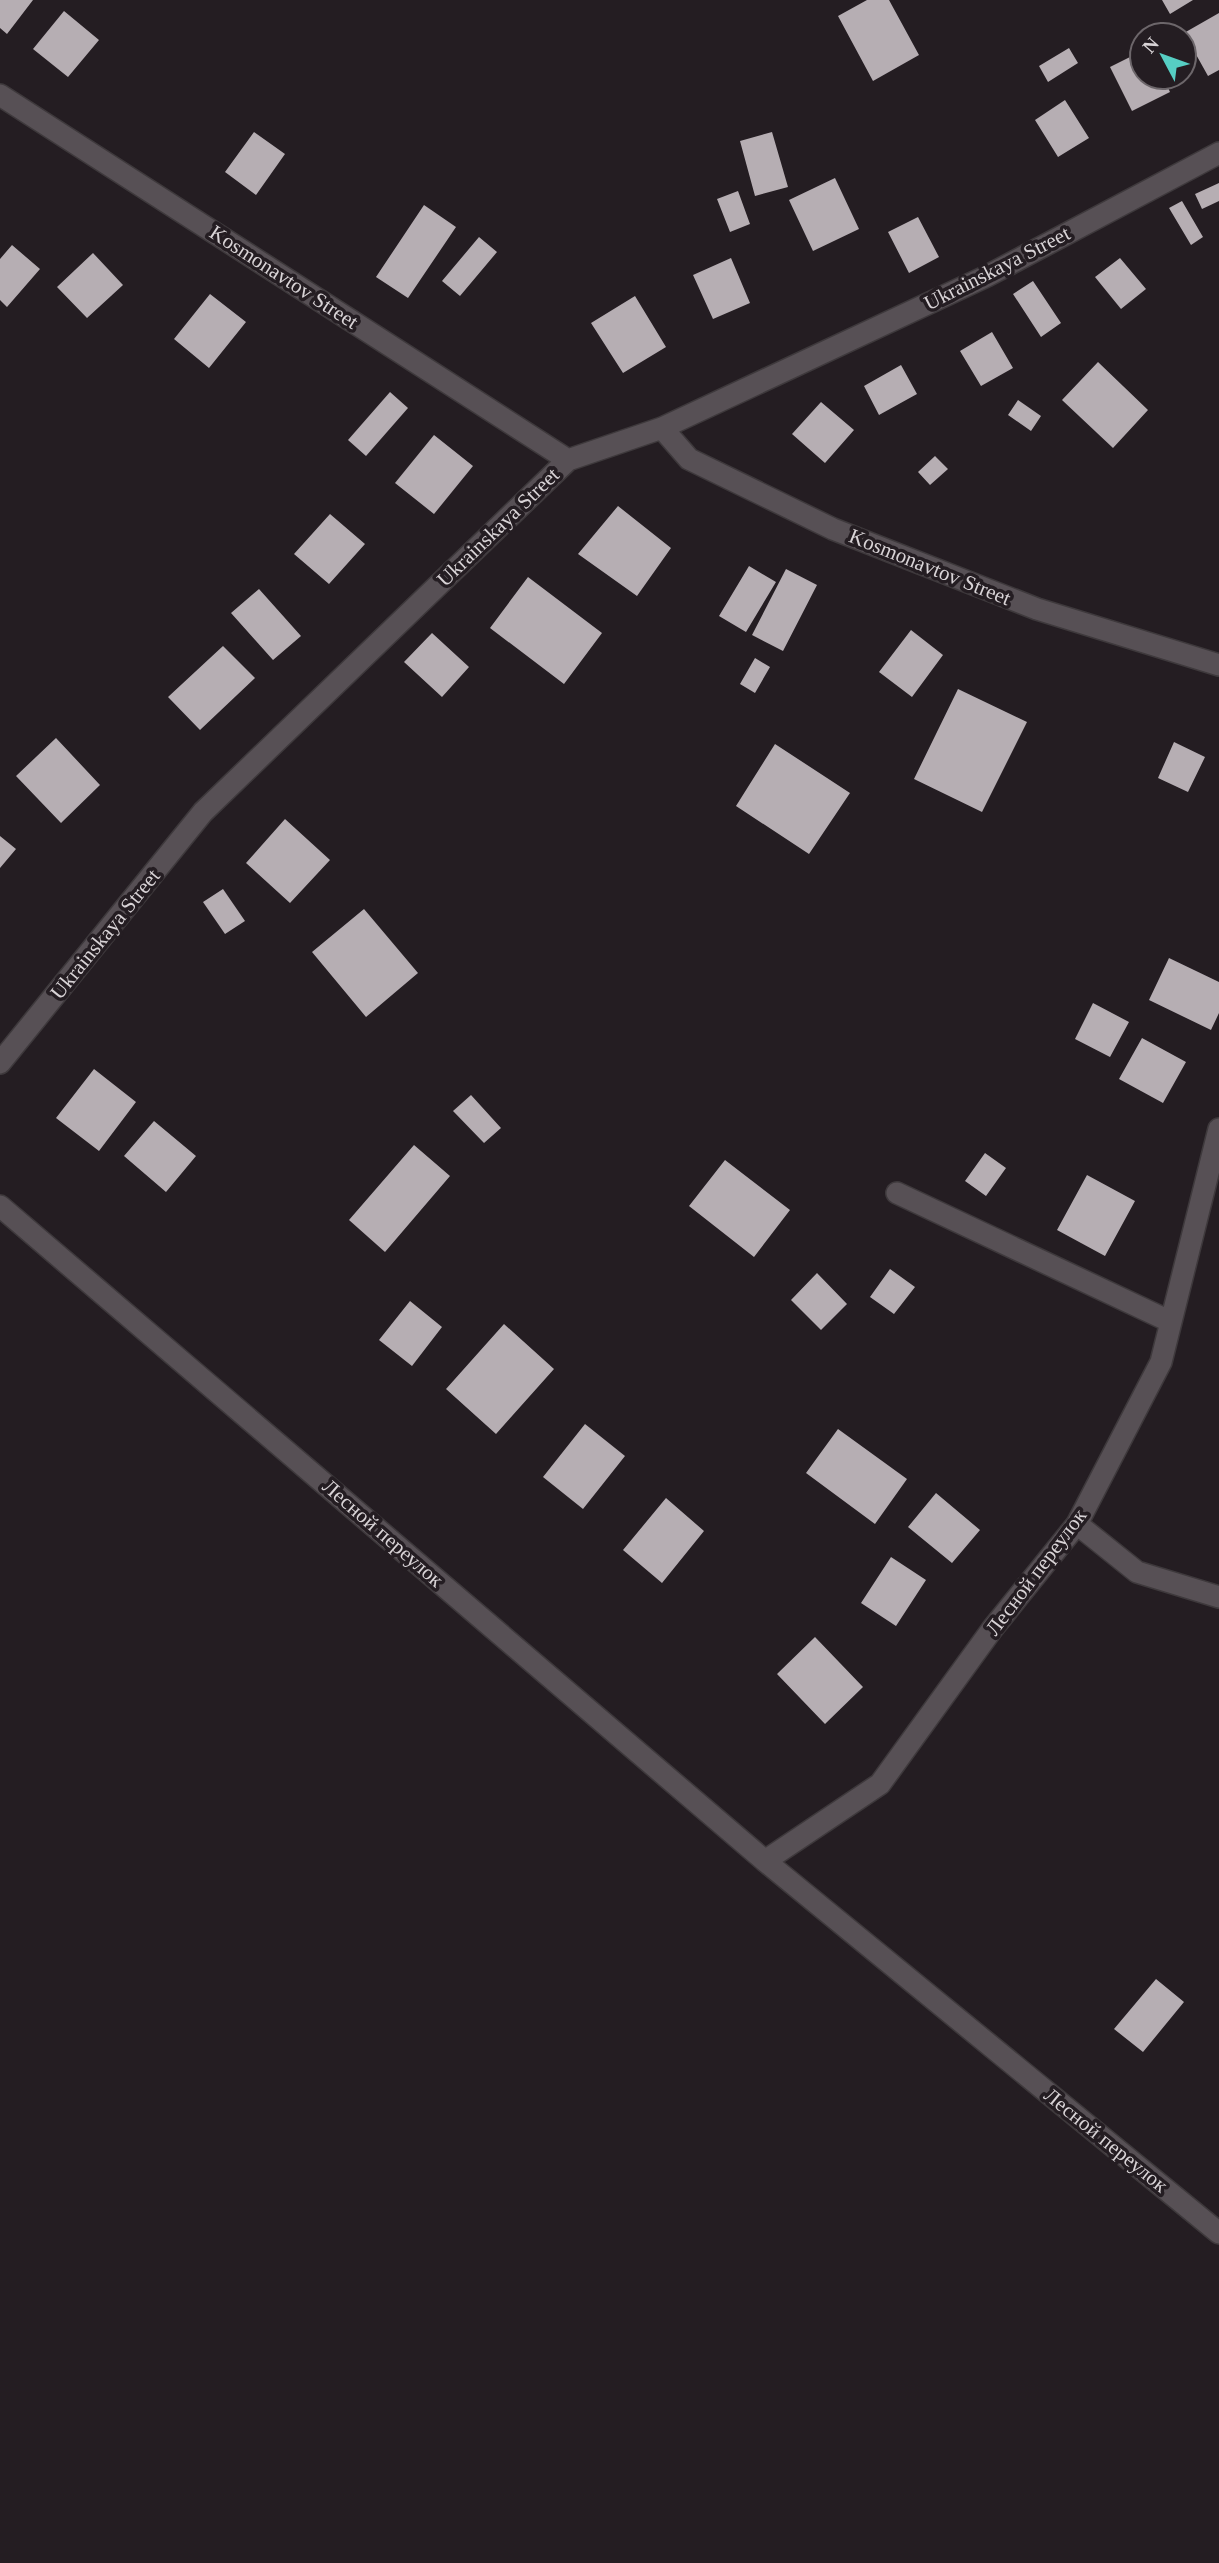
<svg xmlns="http://www.w3.org/2000/svg" width="1219" height="2563" font-family="Georgia,serif">
<style>
.building{fill:#b6aeb3}
.lines{fill:none;stroke-linecap:round;stroke-linejoin:round}
.minor-casing{stroke:#3e393c;stroke-width:24}
.minor{stroke:#575055;stroke-width:21}
.labels{text-anchor:middle;stroke-width:7;stroke-linejoin:round;paint-order:stroke}
.street-label{font-size:21px;fill:#d8d3d6;stroke:#241d22}
</style>
<rect width="100%" height="100%" fill="#241d22"/>
<path class="building" d="M0 0H33L7 34 0 28Z
M867 0H889L919 55 873 81 838 16Z
M1162 0H1193L1170 14Z
M64 11 99 40 68 77 33 49Z
M1219 13V70L1208 76 1184 33Z
M1069 48 1078 63 1048 82 1039 66Z
M1142 51V77H1163L1170 92 1132 111 1110 67Z
M1065 100 1089 138 1058 157 1035 120Z
M254 132 285 154 256 195 225 172Z
M772 132 788 187 755 196 740 141Z
M835 178 859 229 813 251 789 200Z
M1219 183V201L1202 209 1195 194Z
M738 191 750 224 730 232 717 199Z
M1182 201 1203 237 1191 245 1169 208Z
M424 205 456 227 408 298 376 277Z
M918 217 939 257 909 273 888 232Z
M479 237 497 252 460 296 442 281Z
M12 245 40 269 7 307 0 300V259Z
M93 253 123 285 87 318 57 287Z
M731 258 750 303 713 319 693 275Z
M1120 258 1146 289 1121 309 1095 277Z
M1033 281 1061 323 1041 337 1013 294Z
M210 294 246 322 209 368 174 339Z
M635 296 666 347 623 373 591 323Z
M992 332 1013 368 981 386 960 351Z
M1098 362 1148 410 1113 448 1062 400Z
M901 365 917 394 879 415 864 386Z
M390 392 408 408 366 456 348 440Z
M1018 400 1041 416 1031 431 1008 415Z
M821 402 854 430 825 463 792 434Z
M434 435 473 466 434 514 395 483Z
M935 456 948 469 930 485 918 472Z
M618 506 671 548 637 596 578 554Z
M330 514 365 544 329 584 294 554Z
M749 566 776 582 746 632 719 616Z
M786 569 817 585 783 651 752 635Z
M528 577 602 633 564 684 490 628Z
M259 589 301 636 273 660 231 613Z
M911 630 943 655 912 697 879 672Z
M432 633 469 667 442 697 404 662Z
M223 646 255 678 200 730 168 697Z
M755 658 770 667 755 693 740 684Z
M958 689 1027 722 982 812 914 779Z
M56 738 100 785 61 823 16 776Z
M1174 742 1205 757 1188 792 1158 778Z
M775 744 850 793 809 854 736 806Z
M285 819 330 860 290 903 246 863Z
M0 836 16 849 0 868Z
M223 889 245 921 225 934 203 902Z
M364 909 418 973 366 1017 312 952Z
M1169 958 1219 982V1013L1211 1030 1149 1000Z
M1093 1003 1129 1022 1110 1057 1075 1039Z
M1142 1038 1186 1062 1163 1103 1119 1079Z
M94 1069 136 1102 99 1151 56 1118Z
M471 1095 501 1128 484 1143 453 1111Z
M154 1121 196 1156 166 1192 124 1156Z
M414 1145 450 1176 385 1252 349 1220Z
M985 1153 1006 1168 986 1196 965 1181Z
M725 1160 790 1210 754 1257 689 1206Z
M1087 1175 1135 1201 1105 1256 1057 1230Z
M890 1269 915 1287 894 1314 870 1297Z
M817 1273 847 1304 821 1330 791 1300Z
M410 1301 442 1327 412 1366 379 1340Z
M504 1324 554 1369 496 1434 446 1389Z
M585 1424 625 1456 583 1509 543 1477Z
M838 1429 907 1479 875 1524 806 1473Z
M936 1493 980 1530 952 1563 908 1527Z
M666 1498 704 1531 662 1583 623 1550Z
M891 1557 926 1580 896 1626 861 1603Z
M815 1637 863 1687 825 1724 777 1674Z
M1156 1979 1184 2002 1143 2052 1114 2029Z"/>
<g class="lines">
<defs>
<path id="minor" d="M0 95 568 460
M662 428 689 459 833 529 1037 609 1219 665
M0 1063 203 812 568 460 662 428 987 276 1219 153
M897 1193 1169 1321
M0 1206 765 1861 1219 2233
M1077 1524 1137 1572 1219 1597
M765 1861 880 1784 993 1628 1077 1524 1161 1362 1219 1129"/>
</defs>
<use href="#minor" class="minor-casing"/>
<use href="#minor" class="minor"/>
</g>
<g class="labels">
<g class="street-label">
<text transform="translate(997 268) rotate(-27)" y="7">Ukrainskaya Street</text>
<text transform="translate(284 277) rotate(33)" y="7">Kosmonavtov Street</text>
<text transform="translate(498 527) rotate(-44)" y="7">Ukrainskaya Street</text>
<text transform="translate(930 567) rotate(22)" y="7">Kosmonavtov Street</text>
<text transform="translate(105 934) rotate(-51)" y="7">Ukrainskaya Street</text>
<text transform="translate(383 1533) rotate(41)" y="7">Лесной переулок</text>
<text transform="translate(1036 1572) rotate(-53)" y="7">Лесной переулок</text>
<text transform="translate(1106 2140) rotate(39)" y="7">Лесной переулок</text>
</g>
</g>
<g transform="translate(1163 56) rotate(311)"><circle r="33" fill="#241d22" stroke="#6c666a" stroke-width="2"/>
<path d="M0-5L12 26L0 18L-12 26Z" fill="#56cec3"/>
<text y="-10" font-size="19" font-weight="bold" text-anchor="middle" fill="#d8d3d6">N</text>
</g>
</svg>
